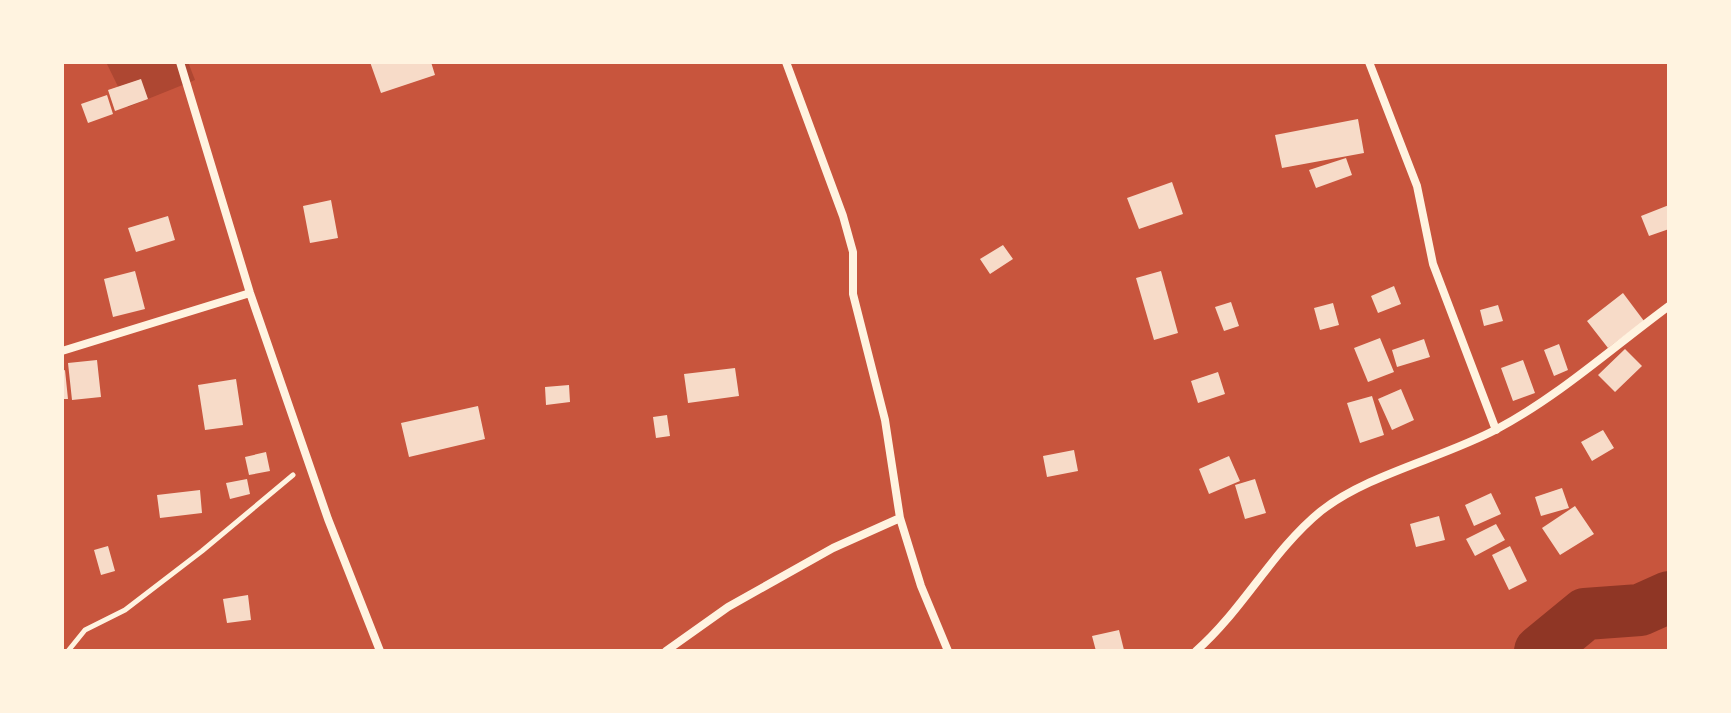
<svg xmlns="http://www.w3.org/2000/svg" width="1731" height="713" font-family="Jost,sans-serif">
<style>
.green{fill:#ae4732}
.lines{fill:none;stroke-linecap:round;stroke-linejoin:round}
.river{stroke:#8f3625;stroke-width:52}
.building{fill:#f7dbc8}
.path{stroke:#fff3e0;stroke-width:5}
.minor{stroke:#fff3e0;stroke-width:8}
</style>
<rect width="100%" height="100%" fill="#c8553d"/>
<path class="green" d="M106 62H188L195 80 128 107Z"/>
<g class="lines">
<path class="river" d="M1540 651 1585 614 1640 610 1669 597"/>
</g>
<path class="building" d="M370 62H431L435 75 381 93Z
M141 79 148 99 115 111 108 90Z
M107 95 113 114 88 123 81 104Z
M1358 119 1364 153 1282 168 1275 135Z
M1346 158 1352 175 1316 188 1309 170Z
M1172 182 1183 214 1139 229 1127 198Z
M331 200 338 238 310 243 303 206Z
M1669 205V229L1649 236 1641 216Z
M168 216 175 240 136 252 128 228Z
M1003 245 1013 259 990 274 980 259Z
M135 271 145 309 113 317 104 279Z
M1161 271 1178 333 1154 340 1136 278Z
M1394 286 1401 304 1378 313 1371 296Z
M1623 293 1644 321 1608 348 1587 321Z
M1231 302 1239 326 1224 331 1215 307Z
M1333 303 1339 325 1320 330 1314 308Z
M1498 305 1503 321 1484 326 1480 310Z
M1380 338 1394 372 1368 382 1354 348Z
M1424 339 1430 357 1397 367 1392 350Z
M1559 344 1568 370 1554 376 1544 350Z
M1625 349 1642 366 1615 392 1598 375Z
M97 360 101 397 72 400 68 363Z
M1523 360 1535 393 1513 401 1501 368Z
M735 368 739 396 688 403 684 374Z
M65 370 68 399H62V371Z
M1218 372 1225 394 1198 403 1191 381Z
M236 379 243 425 205 430 198 385Z
M569 385 570 402 546 405 545 387Z
M1401 389 1414 420 1392 430 1378 399Z
M1372 396 1384 435 1360 443 1347 403Z
M478 406 485 439 409 457 401 423Z
M667 415 670 436 656 438 653 417Z
M1603 430 1614 448 1592 461 1581 442Z
M1074 450 1078 471 1047 477 1043 456Z
M266 452 270 471 249 475 245 457Z
M1229 456 1240 481 1209 494 1199 469Z
M247 479 250 494 230 499 226 483Z
M1255 479 1266 513 1245 519 1235 485Z
M1562 488 1569 508 1541 516 1535 497Z
M200 490 202 513 160 518 157 495Z
M1491 493 1501 514 1474 526 1465 505Z
M1575 506 1594 534 1560 555 1542 528Z
M1439 516 1445 540 1416 547 1410 524Z
M1496 524 1505 540 1475 556 1466 539Z
M108 546 115 571 101 575 94 550Z
M1510 546 1527 581 1509 590 1492 555Z
M248 595 251 620 227 623 223 599Z
M1119 630 1124 650 1096 651 1092 636Z"/>
<g class="lines">
<path class="path" d="M68 651 85 630 125 610 202 551 293 475"/>
<path class="minor" d="M180 62 250 293 328 519 380 651
M786 62 843 216 853 252V294L885 420 900 518 921 586 948 651
M1369 62 1417 186 1433 264 1496 430
M62 351 250 293
M666 651 728 607 833 548 900 518
M1196 651C1243 610 1272 551 1321 511 1368 474 1443 458 1497 429 1559 396 1612 348 1669 306"/>
</g>
<rect width="1731" height="713" fill="none" stroke="#fff3e0" stroke-width="128"/>
</svg>
